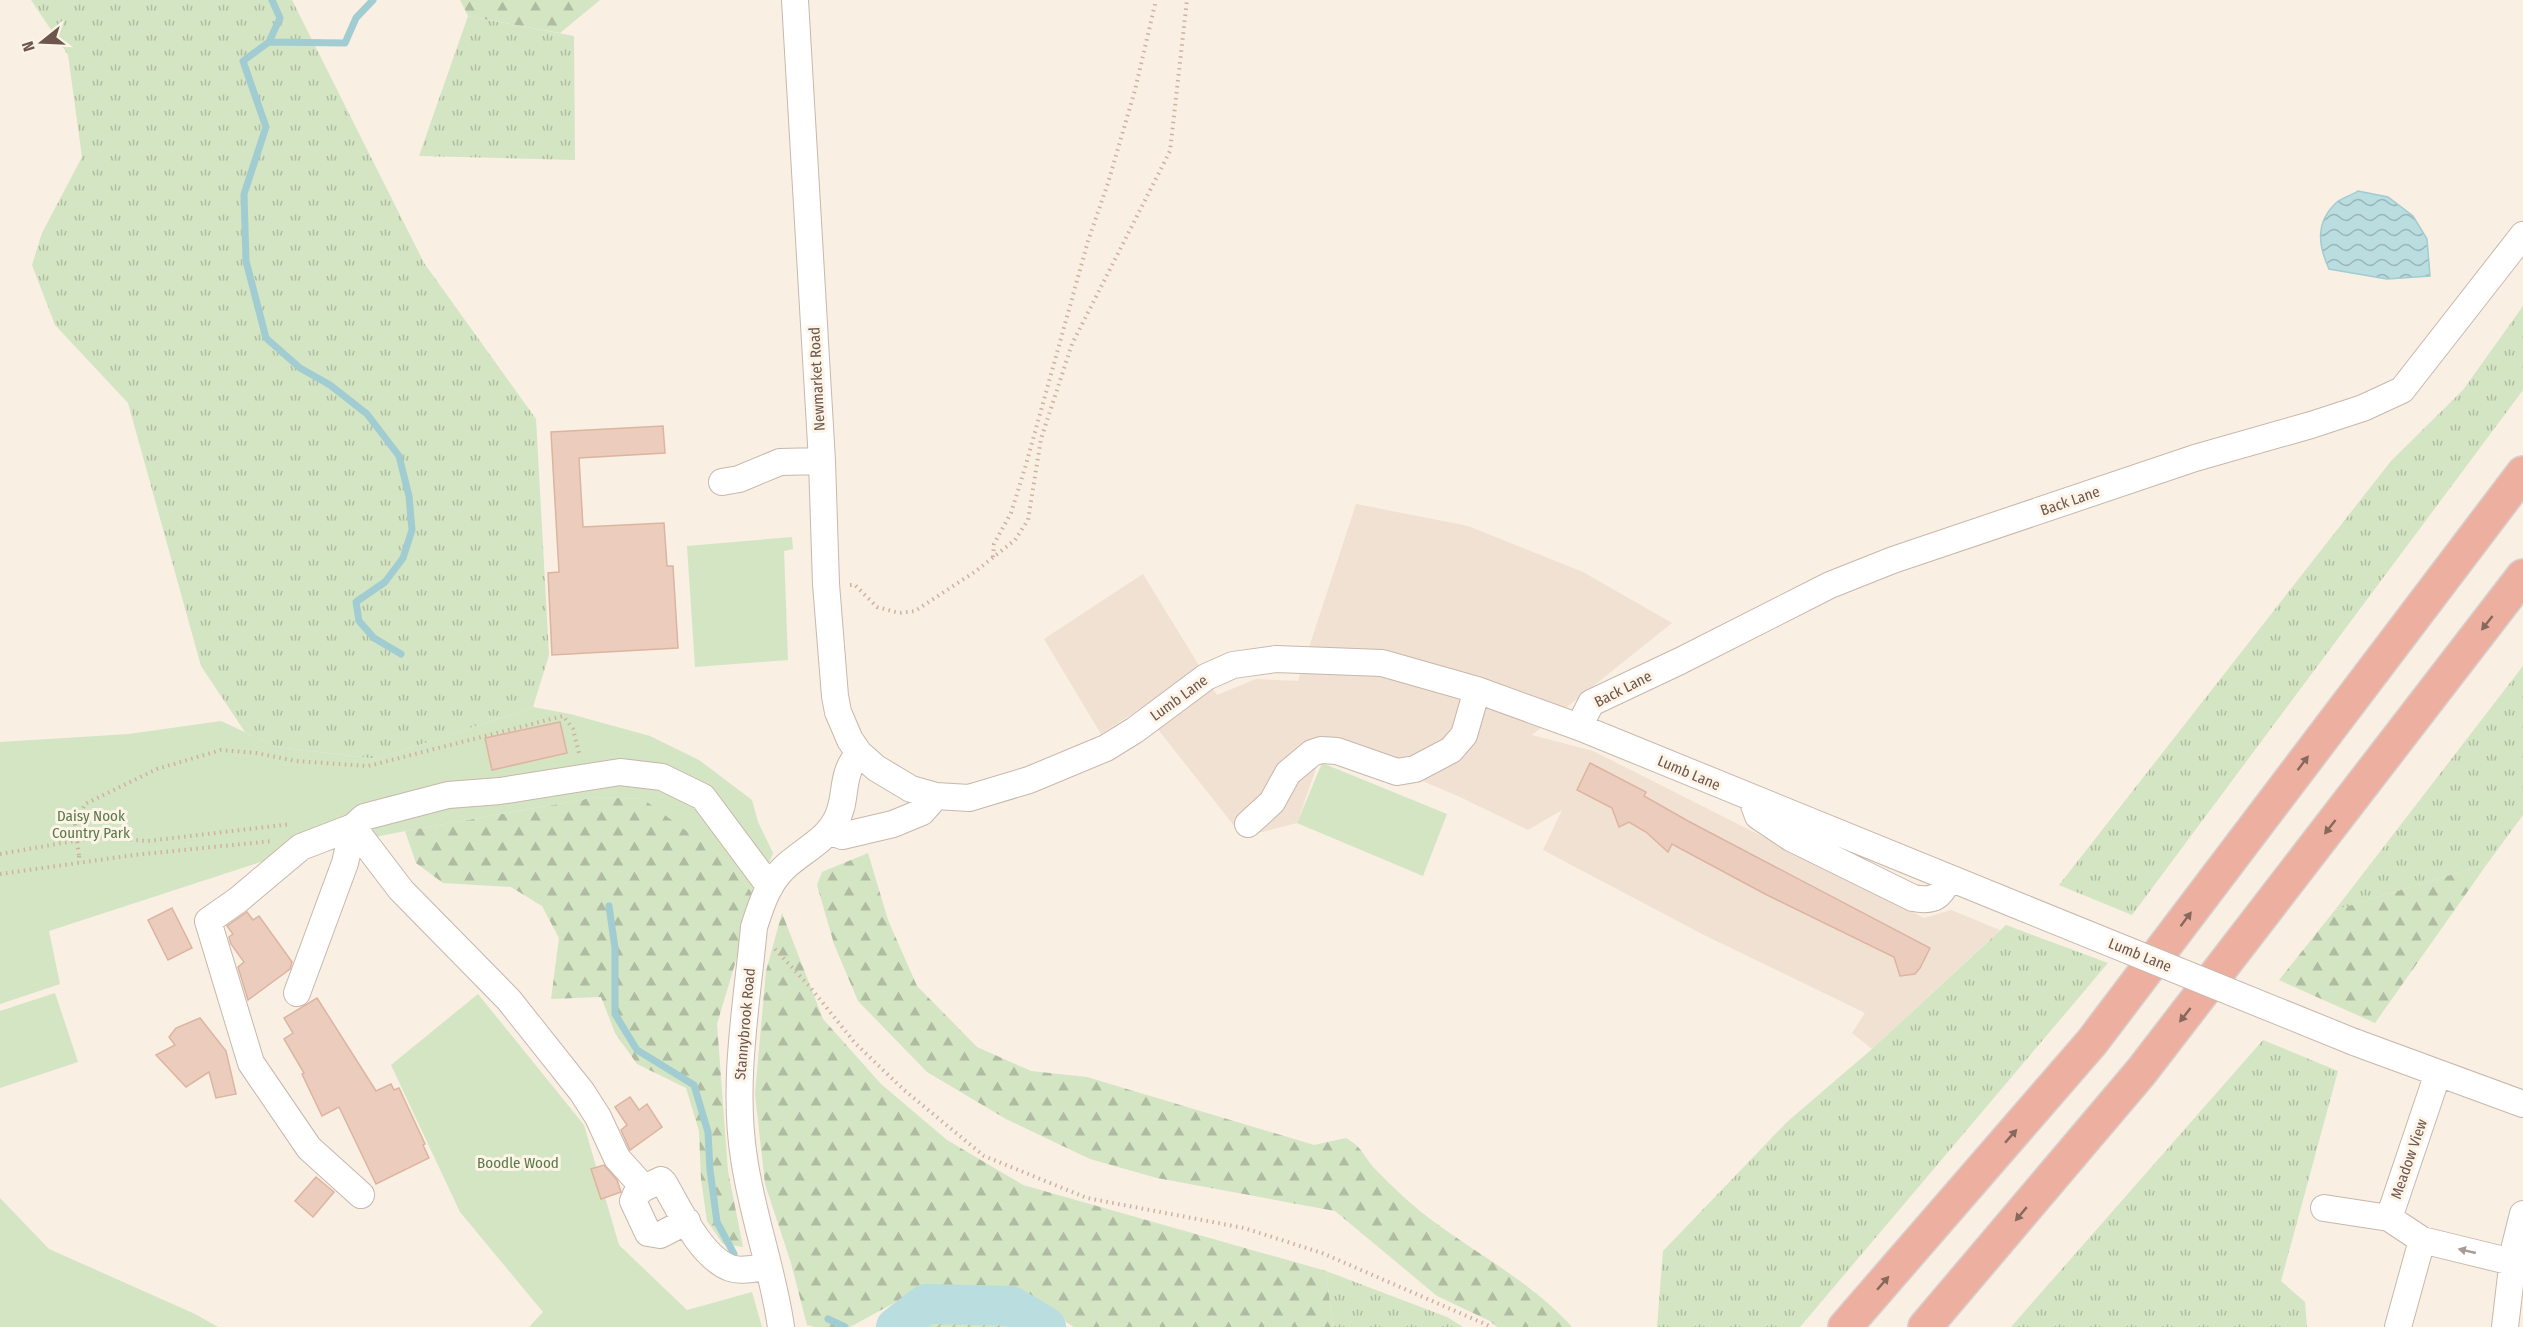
<svg xmlns="http://www.w3.org/2000/svg" width="2523" height="1327" font-family="'Fira Sans Condensed',sans-serif">
<style>
.residential{fill:#f0e1d2}
.grass{fill:url(#grass-tufts)}
.forest{fill:url(#forest-firs)}
.park{fill:#d3e5c3}
.garden{fill:url(#garden-furrows)}
.water{fill:url(#water-waves);stroke:#a1ccd1;stroke-width:1.5}
.lines{fill:none;stroke-linecap:round;stroke-linejoin:round}
.stream{stroke:#a1ccd1;stroke-width:7}
.river{stroke:#badde0;stroke-width:40}
.building{fill:#eccdbd;stroke:#dcb4a0;stroke-width:1.5}
.minor-casing{stroke:#c8b7ab;stroke-width:28}
.highway-casing{stroke:#d6d0cd;stroke-width:36}
.path{stroke:#d0b1a1;stroke-width:4;stroke-dasharray:1.5 4.5;stroke-linecap:butt}
.minor{stroke:#fff;stroke-width:26}
.highway{stroke:#edb0a0;stroke-width:33}
.minor-bridge-casing{stroke:#c8b7ab;stroke-width:28;stroke-linecap:butt}
.path-bridge{stroke:#d0b1a1;stroke-width:4;stroke-dasharray:1.5 4.5;stroke-linecap:butt}
.minor-bridge{stroke:#fff;stroke-width:26}
.oneway{fill:#87685d}
.oneway2{fill:#a89a94}
.labels{text-anchor:middle;stroke-width:6;stroke-linejoin:round;paint-order:stroke}
.street-label{font-size:15px;fill:#6e564c;stroke:#fdf4e8}
.park-label{font-size:15px;fill:#597948;stroke:#fdf4e8}
</style>
<defs>
<pattern id="grass-tufts" width="24" height="20" patternUnits="userSpaceOnUse" patternTransform="scale(1.5)"><rect width="24" height="20" fill="#d3e5c3"/><path d="M3 7l-1-3M5 7V3M7 7l1-3M15 17l-1-3M17 17v-4M19 17l1-3" fill="none" stroke="#afbca1"/></pattern>
<pattern id="forest-firs" width="22" height="20" patternUnits="userSpaceOnUse" patternTransform="scale(1.5)"><rect width="22" height="20" fill="#d3e5c3"/><path d="M5 1l3.5 6h-7zM16 11l3.5 6h-7z" fill="#afbca1"/></pattern>
<pattern id="garden-furrows" width="10" height="10" patternUnits="userSpaceOnUse" patternTransform="scale(1.5)"><rect width="10" height="10" fill="#d3e5c3"/><path d="M-1 1l2-2M0 10L10 0M9 11l2-2" fill="none" stroke="#afbca1"/></pattern>
<pattern id="water-waves" width="16" height="10" patternUnits="userSpaceOnUse" patternTransform="scale(1.5)"><rect width="16" height="10" fill="#badde0"/><path d="M0 5q4-4 8 0t8 0" fill="none" stroke="#9bb6b8"/></pattern>
</defs>
<rect width="100%" height="100%" fill="#f9efe3"/>
<path class="residential" d="M1356 504 1468 526 1583 572 1672 623 1532 735 1593 751 1924 918 1951 910 2000 930 1872 1049 1852 1033 1865 1013 1702 934 1543 850 1562 810 1528 830 1460 797 1364 756 1319 760 1297 823 1243 837 1141 708 1101 734 1044 639 1143 574 1217 695 1256 679 1298 681Z"/>
<path class="grass" d="M31 0H292L424 263 536 419 549 655 533 707 377 759 277 747 245 732 201 666 128 403 55 325 32 265 42 233 82 157 68 55Z
M468 16 574 36 575 160 419 156Z
M2523 306V390L2132 915 2059 885 2391 461 2463 390Z
M2523 666V815L2487 864 2335 910Z
M2006 925 2108 963 1800 1327H1657L1663 1251 1787 1122 1872 1049Z
M2263 1040 2338 1071 2281 1281 2305 1302 2307 1327H2011Z
M1326 1271 1447 1317 1463 1327H1333Z"/>
<path class="forest" d="M460 0H600L560 33 468 16Z
M597 797 644 799 729 862 755 897 717 1024 728 1171 743 1247 723 1244 707 1221 701 1179 699 1131 686 1088 637 1064 615 1033 601 997 551 999 559 938 542 906 511 887 443 883 416 863 405 831Z
M868 853 888 920 917 986 977 1047 1031 1071 1087 1077 1314 1145 1346 1138C1365 1149 1363 1157 1376 1170 1390 1184 1405 1199 1420 1211 1470 1251 1529 1279 1572 1327H1497L1490 1321 1437 1296 1335 1211 1157 1178 1090 1159 1006 1119 927 1072 858 1001 834 944 817 885 822 872Z
M2487 864 2375 1023 2279 980 2335 910Z
M782 913 823 1019 881 1084 947 1140 1023 1185 1326 1271 1333 1327H1074L1020 1292 925 1286 850 1327H815L807 1325 791 1263 765 1184 755 1094 766 971Z"/>
<path class="park" d="M792 537 793 549 784 551 788 660 695 667 687 546Z
M533 707 570 714 650 736 699 760 752 800 758 822 773 853 755 897 729 862 643 799 597 797 405 831 276 857 49 931 60 984 0 1004V742L129 734 221 721 277 747 377 759Z
M1322 763 1447 814 1423 876 1297 823Z
M55 993 78 1062 0 1088V1011Z
M478 994 584 1125 619 1245 687 1310 752 1292 762 1327H529L543 1312 460 1212 391 1065Z
M0 1198 49 1249 195 1314 218 1327H0Z"/>
<path class="garden" d="M938 1315C966 1316 992 1313 1017 1327H914Z"/>
<path class="water" d="M2358 191 2388 197 2413 216 2427 239 2430 276 2387 279 2329 269C2318 245 2315 222 2337 202 2342 198 2352 195 2358 191Z"/>
<g class="lines">
<path class="stream" d="M272 0 280 18 269 42 243 61 266 127 244 194 246 261 266 338 300 368 330 385 367 414 399 456 409 496 412 530 403 558 385 582 356 602 359 621 374 638 401 654
M269 42 345 43 356 18 373 0
M609 906 615 948V1014L637 1050 694 1085 708 1132 710 1170 717 1222 734 1254
M828 1319 845 1327"/>
<path class="river" d="M896 1327 926 1304 1011 1306 1046 1327"/>
</g>
<path class="building" d="M663 426 665 453 579 458 583 527 664 523 667 566H673L678 648 552 655 548 573 559 572 551 432Z
M560 722 567 753 492 770 485 738Z
M1590 763 1646 792 1644 796 1688 821 1930 948 1920 968 1915 974 1900 976 1894 957 1767 895 1672 844 1668 852 1646 832 1629 822 1619 827 1612 808 1577 790Z
M172 908 192 948 168 960 148 920Z
M247 912 253 920 259 916 292 962 290 969 248 1000 238 967 244 962 231 944 229 937 233 934 227 926Z
M317 998 376 1091 391 1084 394 1090 399 1088 425 1144 423 1145 429 1158 376 1184 339 1107 322 1116 302 1074 304 1073 284 1039 293 1033 284 1018Z
M200 1018 226 1051 236 1094 216 1098 209 1072 186 1087 156 1055 175 1045 169 1037 176 1028Z
M630 1097 639 1110 647 1104 662 1127 630 1150 621 1130 627 1125 615 1107Z
M604 1165 617 1180 621 1192 601 1199 591 1169Z
M316 1177 334 1192 313 1217 295 1201Z"/>
<g class="lines">
<defs>
<path id="minor" d="M795 0 822 461 826 584 835 696 838 712 850 740 859 753 876 768 911 789 936 796 969 798 1029 780 1106 748 1135 730 1206 677 1233 665 1276 659 1382 663 1477 690 1579 727 2026 909
M722 482 739 479 780 462 822 461
M1579 727 1591 703 1680 661 1830 585 1893 560 2195 458 2311 425 2363 408 2402 390 2523 235
M1754 805 1758 816 1791 838 1913 898C1934 902 1941 897 1949 878
M1248 824 1272 802 1288 773 1312 753 1321 750 1337 751 1397 772 1415 769 1451 750 1464 735 1477 690
M353 827 401 890 509 1000 582 1092 598 1117 617 1158 644 1188 661 1180 664 1183C679 1209 701 1257 730 1268 741 1272 756 1268 767 1267
M829 831 842 836 893 824 922 812 936 796
M297 993 345 863 353 827
M2354 1042 2523 1104
M644 1188 636 1194 633 1201 648 1233 660 1235 687 1221
M361 1195 309 1148 251 1063 208 921 238 900 301 847 353 827 364 817 448 795 500 791 620 772 662 777 703 797 770 887
M2324 1208 2389 1218 2438 1073
M2389 1218 2422 1240 2398 1327
M2422 1240 2512 1262
M781 1327C773 1270 752 1215 744 1158 732 1082 747 1003 754 927 761 906 767 885 783 869 799 853 824 842 835 822 849 800 838 777 859 753
M2505 1327 2514 1250 2523 1214"/>
<path id="highway" d="M1845 1327 2092 1042 2523 473
M1925 1327 2141 1072 2523 576"/>
</defs>
<use href="#minor" class="minor-casing"/>
<use href="#highway" class="highway-casing"/>
<path class="path" d="M993 557 994 544 1011 513 1025 468 1088 241 1108 183 1135 90 1156 0
M850 585H855L877 607 899 613 915 611 976 571 1015 540 1028 520 1041 439 1072 344 1170 151 1187 0
M75 824 85 804 157 769 221 750 256 753 296 761 368 766 563 716 573 729 580 757
M0 854 96 837 148 841 291 824
M79 856 80 862
M0 874 134 855 272 841
M775 949 810 987 855 1043 904 1090 984 1156 1087 1198 1244 1228 1322 1253 1492 1327"/>
<use href="#minor" class="minor"/>
<use href="#highway" class="highway"/>
<defs>
<path id="minor-bridge" d="M2026 909 2354 1042"/>
</defs>
<use href="#minor-bridge" class="minor-bridge-casing"/>
<path class="path-bridge" d="M75 824 79 856"/>
<use href="#minor-bridge" class="minor-bridge"/>
</g>
<defs><path id="oneway-solid" d="M-6-.8H1V-3.2L6.5 0L1 3.2V.8H-6Z" transform="scale(1.5)"/></defs>
<g class="oneway">
<use href="#oneway-solid" transform="translate(2487 623) rotate(128)"/>
<use href="#oneway-solid" transform="translate(2303 763) rotate(-53)"/>
<use href="#oneway-solid" transform="translate(2330 827) rotate(128)"/>
<use href="#oneway-solid" transform="translate(2186 919) rotate(-53)"/>
<use href="#oneway-solid" transform="translate(2185 1015) rotate(128)"/>
<use href="#oneway-solid" transform="translate(2011 1136) rotate(-49)"/>
<use href="#oneway-solid" transform="translate(2021 1214) rotate(130)"/>
<use href="#oneway-solid" transform="translate(1883 1283) rotate(-49)"/>
</g>
<use class="oneway2" href="#oneway-solid" transform="translate(2467 1251) rotate(-167)"/>
<g class="labels">
<g class="street-label">
<text transform="translate(817 379) rotate(-93)" y="5">Newmarket Road</text>
<text transform="translate(2070 501) rotate(-19)" y="5">Back Lane</text>
<text transform="translate(1623 689) rotate(-27)" y="5">Back Lane</text>
<text transform="translate(1179 698) rotate(-36)" y="5">Lumb Lane</text>
<text transform="translate(1689 773) rotate(23)" y="5">Lumb Lane</text>
<text transform="translate(2140 955) rotate(22)" y="5">Lumb Lane</text>
<text transform="translate(745 1024) rotate(-85)" y="5">Stannybrook Road</text>
<text transform="translate(2409 1159) rotate(-71)" y="5">Meadow View</text>
</g>
<g class="park-label">
<text x="91" y="821">Daisy Nook<tspan x="91" dy="17">Country Park</tspan></text>
<text x="518" y="1168">Boodle Wood</text>
</g>
</g>
<g transform="translate(42 42) rotate(252)" stroke="#fdf4e8" stroke-width="4.5" paint-order="stroke">
<path d="M0-4.5L10 22L0 15L-10 22Z" fill="#6e564c"/>
<text y="-9" font-size="16" font-weight="bold" text-anchor="middle" fill="#6e564c">N</text>
</g>
</svg>
